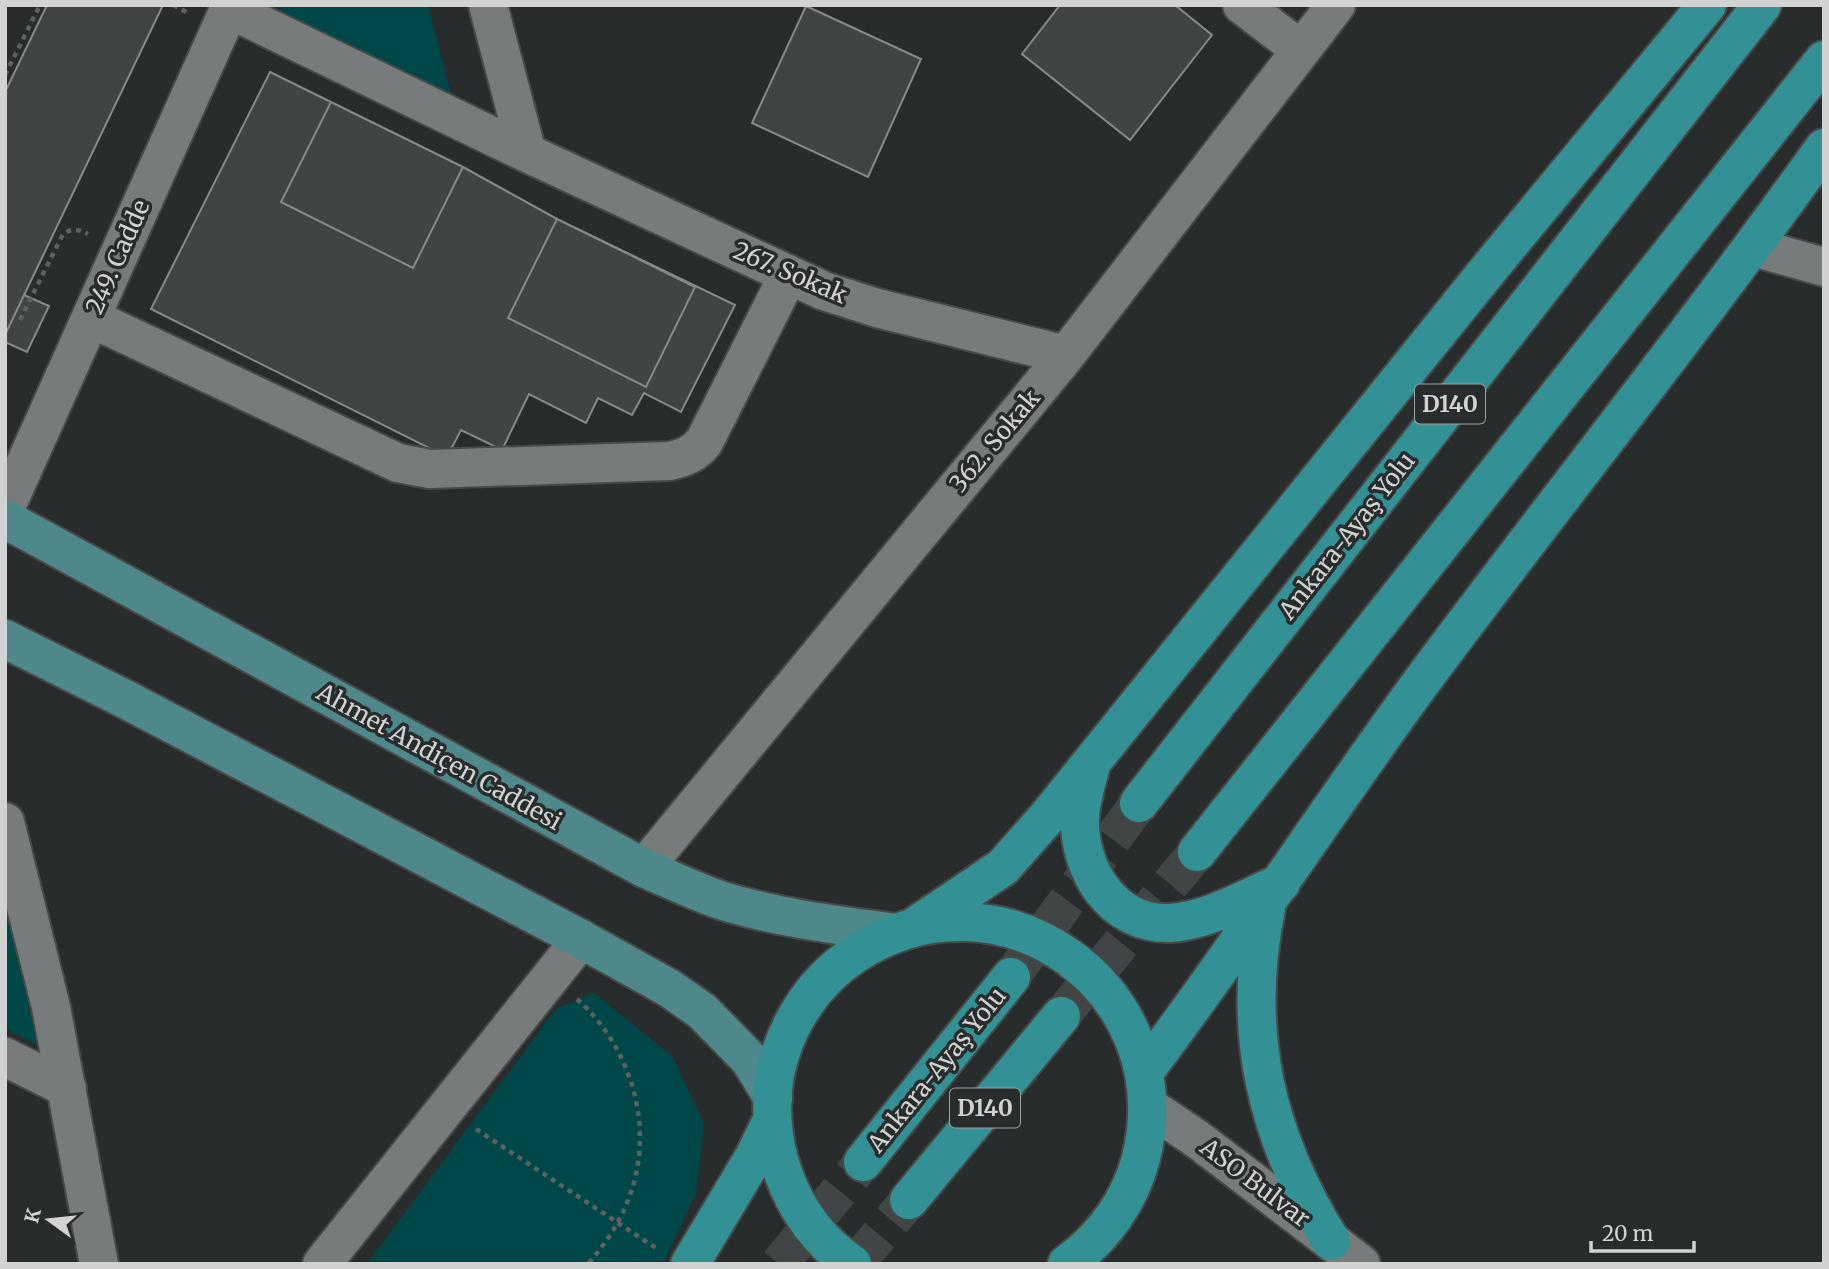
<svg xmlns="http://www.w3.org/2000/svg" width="1829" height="1269" font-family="Merriweather,serif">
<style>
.green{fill:#00474a}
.building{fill:#414444;stroke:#878a8a;stroke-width:2}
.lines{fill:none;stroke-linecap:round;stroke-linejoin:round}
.highway-tunnel{stroke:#424545;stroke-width:38;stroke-dasharray:38 19;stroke-linecap:butt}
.minor-casing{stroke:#474949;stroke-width:42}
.major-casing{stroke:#474949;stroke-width:42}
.highway-casing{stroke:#474949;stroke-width:42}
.path{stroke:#5e6161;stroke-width:4.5;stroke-dasharray:5 5;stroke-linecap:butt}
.minor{stroke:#787b7b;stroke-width:38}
.major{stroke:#4f888a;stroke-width:38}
.highway{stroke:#339094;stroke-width:38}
.labels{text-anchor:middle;stroke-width:7;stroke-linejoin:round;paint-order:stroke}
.shield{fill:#292c2c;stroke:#9fa1a1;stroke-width:2}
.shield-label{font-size:23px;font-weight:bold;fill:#d1d3d3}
.street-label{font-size:24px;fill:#d1d3d3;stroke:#292c2c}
</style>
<rect width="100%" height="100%" fill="#292c2c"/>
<path class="green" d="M276 5H428L453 102 275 7Z
M5 906 38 1045 5 1028Z
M594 993 673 1057 704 1124 696 1193 663 1264H367L556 1009Z"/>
<path class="building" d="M47 5H163L5 335V92Z
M1060 5H1175L1212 35 1130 140 1022 54Z
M806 6 921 59 868 177 752 123Z
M270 72 463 167 557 219 735 305 681 412 644 393 632 415 598 398 586 423 529 394 502 450 461 430 447 457 151 309Z
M331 102 463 167 413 268 281 202Z
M557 219 695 287 646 387 508 318Z
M24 295 49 306 27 352 5 342V335Z"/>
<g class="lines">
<path class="highway-tunnel" d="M1011 977 1139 803
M1061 1016 1197 852
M779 1264 863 1162
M855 1264 909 1200"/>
<defs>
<path id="minor" d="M488 5 527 153
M1242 5 1301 50
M229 9 527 153 824 291 877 308 1066 355
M1753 247 1824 267
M91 318 398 463 430 469 669 461C684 458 694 454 704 442L788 276
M5 509 231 5
M5 822 51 1007 99 1264
M644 868 1066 355 1336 5
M5 1057 67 1088
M1148 1106 1197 1139 1361 1264
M322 1264 581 939"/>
<path id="major" d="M5 519 644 868C669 879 694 891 720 900 777 918 837 925 896 933
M5 639 125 699 581 939 669 988 702 1011 750 1060 773 1098"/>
<path id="highway" d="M1090 769C1086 784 1081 801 1080 817 1078 869 1112 925 1170 923 1208 921 1246 898 1281 883
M1139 803 1762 5
M1197 852 1824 60
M1266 909C1241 1031 1266 1137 1331 1241
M914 927 1003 867 1049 815 1488 270 1707 5
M1144 1072C1243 942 1331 804 1428 673 1559 497 1696 327 1824 148
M863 1162 1011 977
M909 1200 1061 1016
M690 1264 754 1157 772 1120
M852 1264C795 1225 767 1157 773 1089 779 1035 809 984 855 954 1001 859 1183 989 1141 1158 1130 1201 1103 1238 1067 1264"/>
</defs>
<use href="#minor" class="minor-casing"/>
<use href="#major" class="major-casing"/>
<use href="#highway" class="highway-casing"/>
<path class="path" d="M173 5 188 13
M5 75 40 5
M20 320 63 234C72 228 78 229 88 234
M577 999C631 1047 655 1126 630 1195 621 1221 606 1243 588 1264
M476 1129 659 1250"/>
<use href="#minor" class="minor"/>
<use href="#major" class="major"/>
<use href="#highway" class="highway"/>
</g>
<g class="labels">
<g class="shield">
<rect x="1415" y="384.5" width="70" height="39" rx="5"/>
<rect x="950" y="1088.5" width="70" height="39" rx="5"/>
</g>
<g class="shield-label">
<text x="1450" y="412">D140</text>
<text x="985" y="1116">D140</text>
</g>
<g class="street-label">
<text transform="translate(118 257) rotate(-66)" y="8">249. Cadde</text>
<text transform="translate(790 273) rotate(23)" y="8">267. Sokak</text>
<text transform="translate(995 441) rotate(-50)" y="8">362. Sokak</text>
<text transform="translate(1347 536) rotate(-52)" y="8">Ankara-Ayaş Yolu</text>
<text transform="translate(439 757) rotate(29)" y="8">Ahmet Andiçen Caddesi</text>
<text transform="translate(937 1070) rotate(-51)" y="8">Ankara-Ayaş Yolu</text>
<text transform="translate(1255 1183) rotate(37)" y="8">ASO Bulvar</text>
</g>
</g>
<rect width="1829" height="1269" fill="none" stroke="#d1d3d3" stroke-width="14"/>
<g transform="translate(49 1220) rotate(285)" stroke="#292c2c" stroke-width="5" paint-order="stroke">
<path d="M0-5L12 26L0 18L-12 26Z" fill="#d1d3d3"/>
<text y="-10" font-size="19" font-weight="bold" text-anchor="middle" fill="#d1d3d3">K</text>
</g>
<path d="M1591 1241v10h103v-10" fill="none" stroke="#d1d3d3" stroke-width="3.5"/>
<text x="1602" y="1241" font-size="21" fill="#d1d3d3" stroke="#292c2c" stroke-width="5" paint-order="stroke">20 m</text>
</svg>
